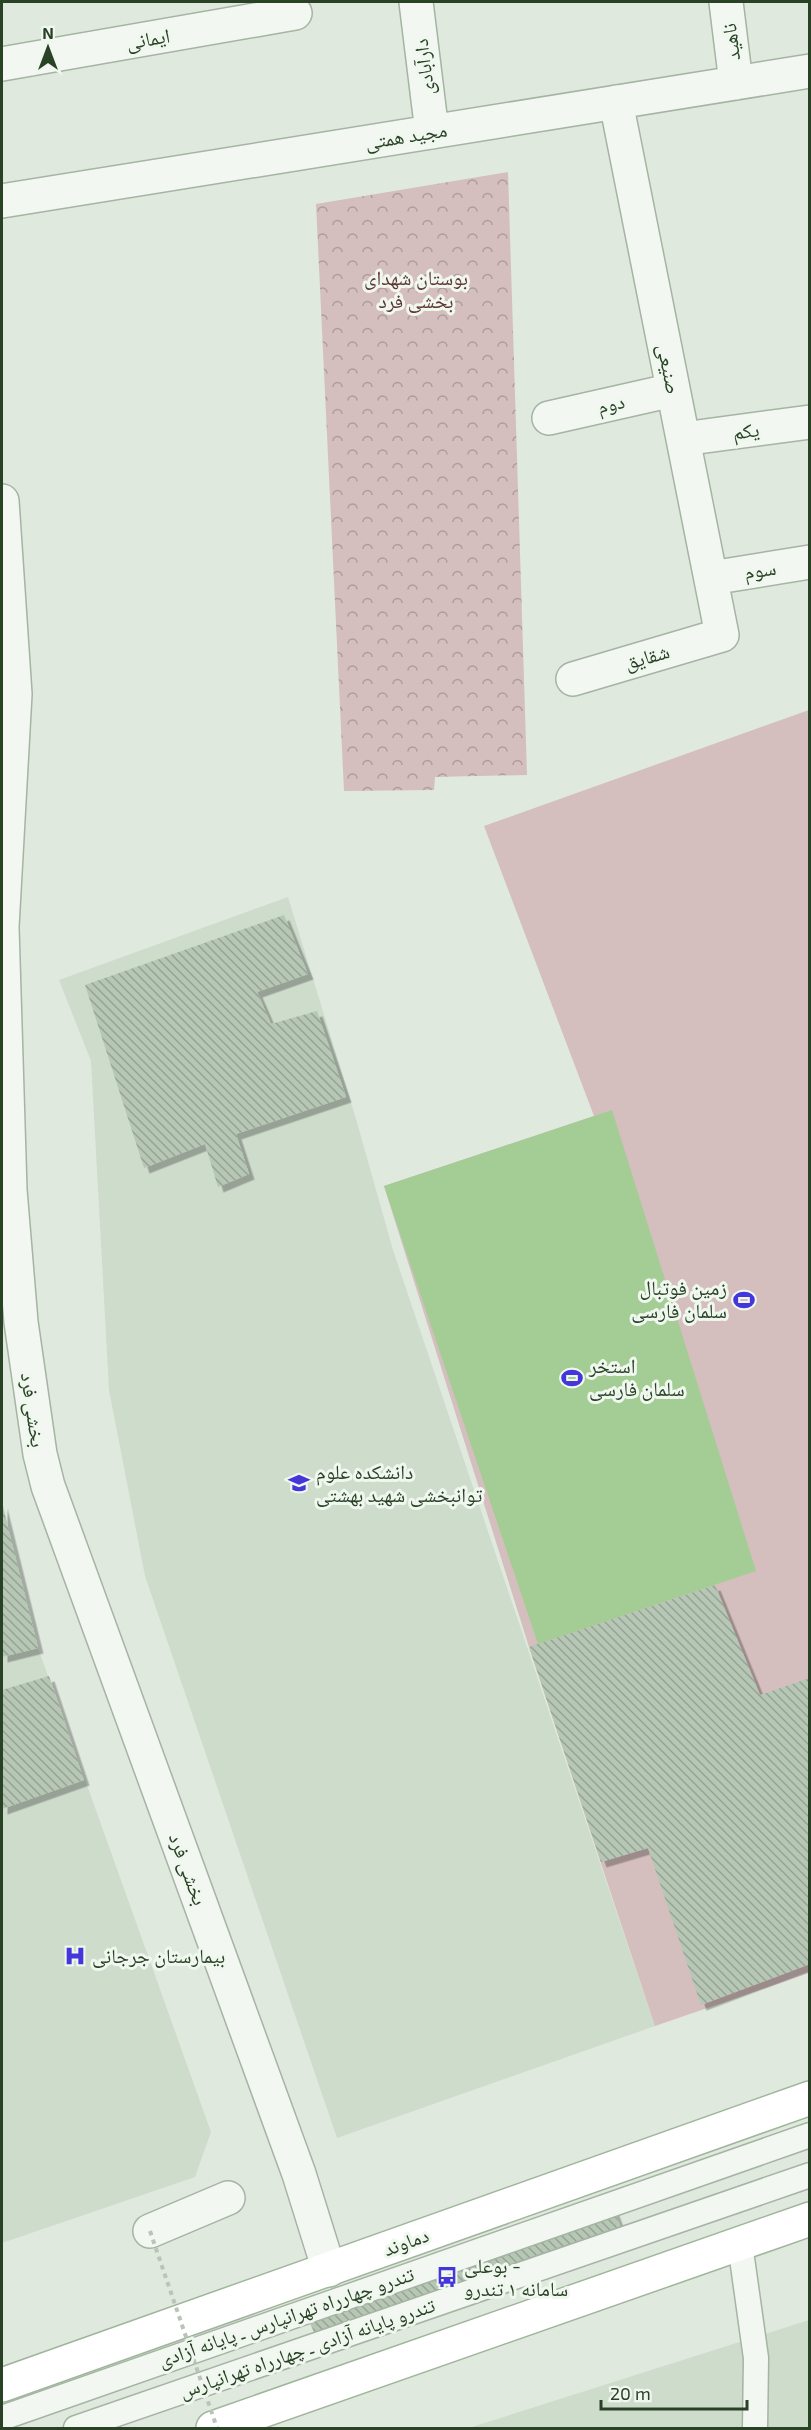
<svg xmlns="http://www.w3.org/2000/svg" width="811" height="2430" font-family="'Exo 2','Noto Naskh Arabic',sans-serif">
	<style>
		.built { fill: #cedccc }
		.park { fill: url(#park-crowns) }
		.pitch { fill: #d4bebe }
		.water { fill: #a3cd95 }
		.building { fill: url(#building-back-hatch); filter: url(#shadow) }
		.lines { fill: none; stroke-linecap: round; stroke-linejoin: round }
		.lane-casing { stroke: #a5b4a3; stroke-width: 27 }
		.street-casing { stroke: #a5b4a3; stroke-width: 36 }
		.primary-casing { stroke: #a0b69c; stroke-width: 36 }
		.lane { stroke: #f2f7f1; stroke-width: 24 }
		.street { stroke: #f2f7f1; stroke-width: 33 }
		.primary { stroke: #fff; stroke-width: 33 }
		.path-bridge { stroke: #bac4b8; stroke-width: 4; stroke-dasharray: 4.5 4.5; stroke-linecap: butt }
		.labels { text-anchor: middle; stroke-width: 6; stroke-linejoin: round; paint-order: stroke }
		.street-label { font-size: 20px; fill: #294226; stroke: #eff7ee }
		.park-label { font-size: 20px; fill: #5f3431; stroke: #eff7ee }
		.poi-label { font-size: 20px; fill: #294226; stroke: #eff7ee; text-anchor: start }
	</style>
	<defs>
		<pattern id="park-crowns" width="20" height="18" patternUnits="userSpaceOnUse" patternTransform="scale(1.5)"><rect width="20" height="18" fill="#d4bebe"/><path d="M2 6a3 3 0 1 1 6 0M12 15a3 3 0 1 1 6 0" fill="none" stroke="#ac9c9a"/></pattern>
		<pattern id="building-back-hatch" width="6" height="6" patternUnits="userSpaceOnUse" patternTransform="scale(1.5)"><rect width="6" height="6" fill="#b7c7b5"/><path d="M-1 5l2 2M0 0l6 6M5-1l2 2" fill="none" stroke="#95a393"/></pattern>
		<filter id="shadow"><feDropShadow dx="5.5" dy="5.5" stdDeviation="0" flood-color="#0004"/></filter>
	</defs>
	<rect width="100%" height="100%" fill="#e0e9de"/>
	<path class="built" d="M 288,897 L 356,1119 L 393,1250 L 655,2026 L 337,2138 L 145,1576 L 109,1390 L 91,1061 L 59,980 Z
		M 2,1500 L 38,1648 L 211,2132 L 195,2177 L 2,2243 Z
		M 809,2320 L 809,2428 L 469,2428 Z"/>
	<path class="park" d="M 508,172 L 527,775 L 435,777 L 434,790 L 344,791 L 316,204 Z"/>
	<path class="pitch" d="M 809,710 L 809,1973 L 655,2026 L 529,1647 L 384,1186 L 594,1116 L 484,826 Z"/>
	<path class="water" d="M 612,1110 L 756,1571 L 538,1644 L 384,1186 Z"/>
	<path class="building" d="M 284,915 L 308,974 L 257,992 L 271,1024 L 317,1011 L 346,1097 L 236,1134 L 249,1174 L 218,1187 L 205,1144 L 144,1168 L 85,985 Z
		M 2,1503 L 38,1648 L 2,1657 Z
		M 715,1585 L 760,1695 L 810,1678 L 810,1964 L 701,2005 L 648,1848 L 601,1862 L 529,1647 Z
		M 49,1676 L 84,1780 L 2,1809 L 2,1690 Z
		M 613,2208 L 623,2234 L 316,2337 L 310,2323 Z"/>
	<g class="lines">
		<defs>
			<path id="lane" d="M 740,2244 L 756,2358 L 755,2428
				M 2,2418 L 810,2135
				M 76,2428 L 810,2175"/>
			<path id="street" d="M 416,2 L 432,132
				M 726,2 L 736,83
				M 2,64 L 295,13
				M 2,201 L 810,71
				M 549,418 L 673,390
				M 683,439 L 810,422
				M 2,501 L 15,694 L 2,927 L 10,1190 L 21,1322 L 40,1454 L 48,1486 L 299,2174 L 329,2270
				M 711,578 L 810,562
				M 573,679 L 722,635 L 616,102
				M 150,2231 L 228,2198"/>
			<path id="primary" d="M 2,2385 L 810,2098
				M 213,2428 L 810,2219"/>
		</defs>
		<use href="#lane" class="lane-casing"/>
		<use href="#street" class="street-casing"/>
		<use href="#primary" class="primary-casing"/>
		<use href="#lane" class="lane"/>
		<use href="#street" class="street"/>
		<use href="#primary" class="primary"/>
		<path class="path-bridge" d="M 150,2231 L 217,2428"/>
	</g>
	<defs>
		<symbol id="stadium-bare" viewBox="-9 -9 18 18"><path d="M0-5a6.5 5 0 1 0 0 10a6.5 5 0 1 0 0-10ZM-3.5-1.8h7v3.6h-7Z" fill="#4536dc" stroke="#eff7ee" stroke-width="2.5" paint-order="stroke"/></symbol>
		<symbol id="university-bare" viewBox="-9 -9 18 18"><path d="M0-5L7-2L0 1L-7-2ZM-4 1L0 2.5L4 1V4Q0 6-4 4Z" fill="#4536dc" stroke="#eff7ee" stroke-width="2.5" paint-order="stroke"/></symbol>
		<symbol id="hospital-bare" viewBox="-9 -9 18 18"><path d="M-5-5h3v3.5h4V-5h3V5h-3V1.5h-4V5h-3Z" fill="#4536dc" stroke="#eff7ee" stroke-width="2.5" paint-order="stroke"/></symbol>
		<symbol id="bus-bare" viewBox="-9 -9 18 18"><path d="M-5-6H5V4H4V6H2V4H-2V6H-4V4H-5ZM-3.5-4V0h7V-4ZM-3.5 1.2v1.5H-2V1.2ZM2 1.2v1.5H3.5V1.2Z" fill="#4536dc" stroke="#eff7ee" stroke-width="2.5" paint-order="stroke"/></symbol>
	</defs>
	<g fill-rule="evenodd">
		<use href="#stadium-bare" x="729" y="1285" width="30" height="30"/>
		<use href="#stadium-bare" x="557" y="1363" width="30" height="30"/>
		<use href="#university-bare" x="284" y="1468" width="30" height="30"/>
		<use href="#hospital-bare" x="60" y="1941" width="30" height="30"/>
		<use href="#bus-bare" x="432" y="2262" width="30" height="30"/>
	</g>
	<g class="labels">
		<g class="street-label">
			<text transform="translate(148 39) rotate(-10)" y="7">ایمانی</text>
			<text transform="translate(731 42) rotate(-97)" y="7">ناهید</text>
			<text transform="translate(424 67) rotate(-97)" y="7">دارآبادی</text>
			<text transform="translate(406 136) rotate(-9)" y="7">مجید همتی</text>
			<text transform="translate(669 369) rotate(79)" y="7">صنیعی</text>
			<text transform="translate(611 404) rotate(-13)" y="7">دوم</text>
			<text transform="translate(746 431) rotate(-8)" y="7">یکم</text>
			<text transform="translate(760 570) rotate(-9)" y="7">سوم</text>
			<text transform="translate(647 657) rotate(-16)" y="7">شقایق</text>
			<text transform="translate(33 1410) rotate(82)" y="7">بخشی فرد</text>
			<text transform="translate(188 1869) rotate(70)" y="7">بخشی فرد</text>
			<text transform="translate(406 2242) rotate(-20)" y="7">دماوند</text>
			<text transform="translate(286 2317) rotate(-19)" y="7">تندرو چهارراه تهرانپارس ـ پایانه آزادی</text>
			<text transform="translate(307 2348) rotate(-19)" y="7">تندرو پایانه آزادی ـ چهارراه تهرانپارس</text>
		</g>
		<g class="park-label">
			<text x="416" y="285">بوستان شهدای<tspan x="416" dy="23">بخشی فرد</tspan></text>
		</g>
		<g class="poi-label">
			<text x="727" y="1295" text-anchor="end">زمین فوتبال<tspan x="727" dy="23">سلمان فارسی</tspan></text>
			<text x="589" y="1373">استخر<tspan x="589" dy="23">سلمان فارسی</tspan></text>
			<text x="316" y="1479">دانشکده علوم<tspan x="316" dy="23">توانبخشی شهید بهشتی</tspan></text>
			<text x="92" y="1963">بیمارستان جرجانی</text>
			<text x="464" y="2273">بوعلی -<tspan x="464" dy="23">سامانه ۱ تندرو</tspan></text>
		</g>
	</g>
	<rect width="811" height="2430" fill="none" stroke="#294226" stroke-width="6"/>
	<g transform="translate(48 48)" stroke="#eff7ee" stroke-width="4.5" paint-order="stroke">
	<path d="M0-4.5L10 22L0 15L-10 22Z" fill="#294226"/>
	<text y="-9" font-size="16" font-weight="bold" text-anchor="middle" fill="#294226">N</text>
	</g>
	<path d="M601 2400v9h146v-9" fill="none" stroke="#294226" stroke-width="3"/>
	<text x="610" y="2400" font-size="18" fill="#294226" stroke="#eff7ee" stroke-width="4.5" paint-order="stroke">20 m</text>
</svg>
